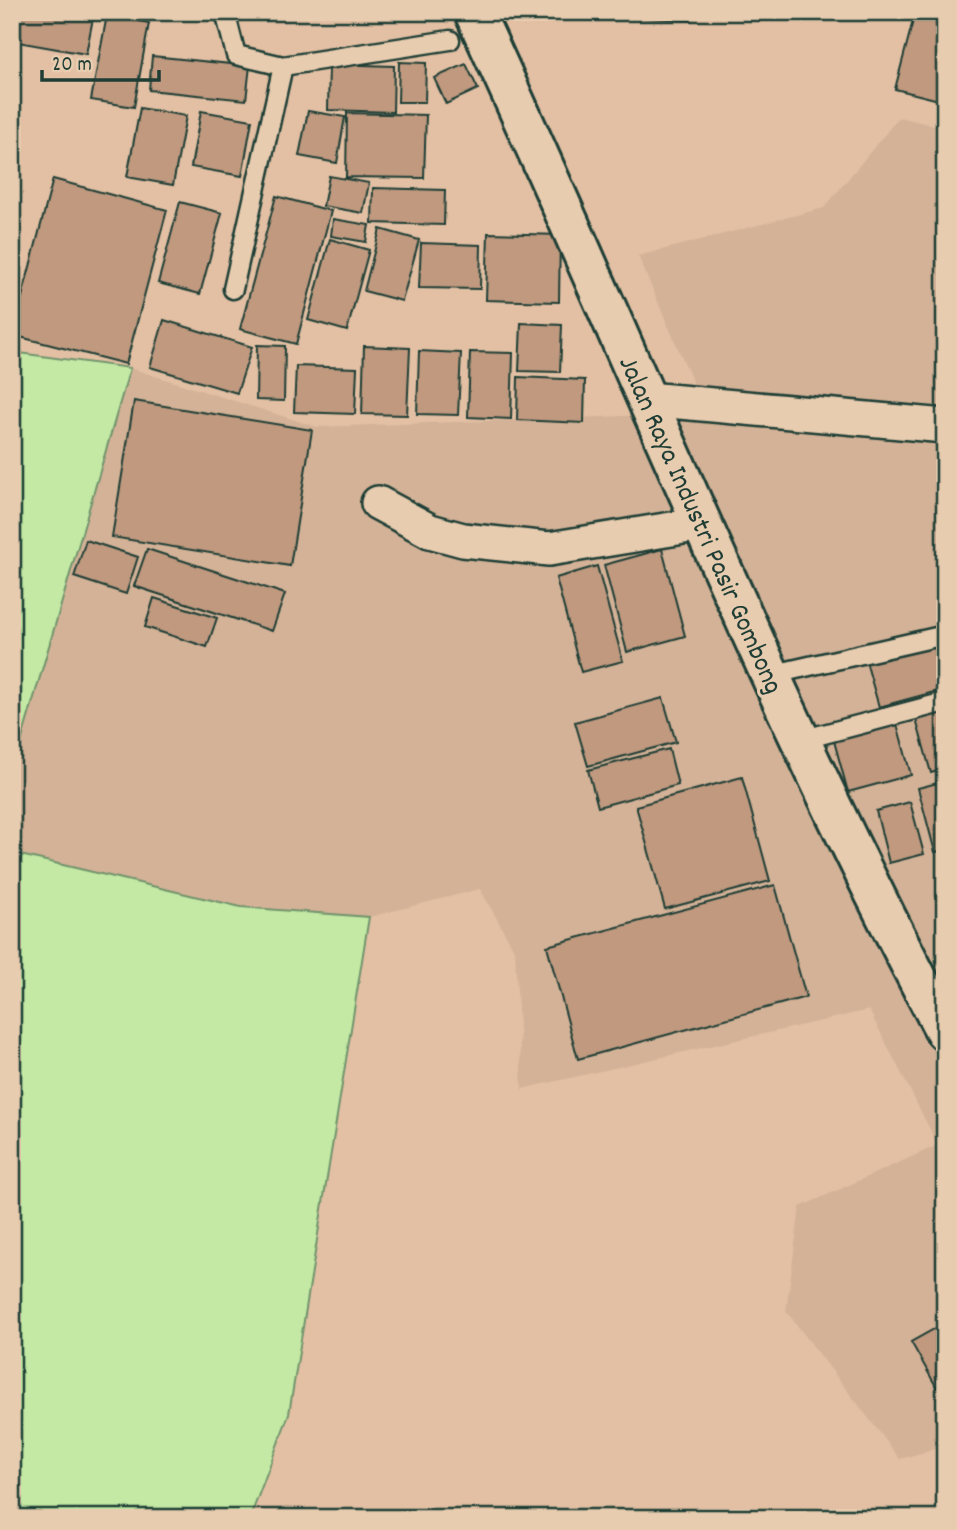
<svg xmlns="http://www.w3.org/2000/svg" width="957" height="1530" font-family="Dekko,sans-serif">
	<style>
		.built { fill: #d4b297 }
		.green { fill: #c3e9a4; stroke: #71936c; stroke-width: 2 }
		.building { fill: #c0997f; stroke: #1f3d34; stroke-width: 2 }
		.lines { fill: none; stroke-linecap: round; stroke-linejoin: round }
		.lane-casing { stroke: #1f3d34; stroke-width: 23 }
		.street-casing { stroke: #1f3d34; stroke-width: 38 }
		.secondary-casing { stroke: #1f3d34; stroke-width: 44 }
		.lane { stroke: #e8ccaf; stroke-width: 18 }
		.street { stroke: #e8ccaf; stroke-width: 33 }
		.secondary { stroke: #e8ccaf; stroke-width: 38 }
		.labels { text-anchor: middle; stroke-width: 6; stroke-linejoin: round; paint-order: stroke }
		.street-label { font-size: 28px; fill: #1f3d34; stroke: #e8ccaf }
	</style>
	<rect width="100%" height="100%" fill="#e3c0a4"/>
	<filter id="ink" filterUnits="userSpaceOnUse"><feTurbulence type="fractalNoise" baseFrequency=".0143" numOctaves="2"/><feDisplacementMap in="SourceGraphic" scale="14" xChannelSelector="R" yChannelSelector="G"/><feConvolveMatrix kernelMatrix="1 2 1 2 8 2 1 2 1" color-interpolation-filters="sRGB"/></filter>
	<g filter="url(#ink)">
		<path class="built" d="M 899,117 L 945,128 L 945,1446 L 900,1459 L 786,1311 L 800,1207 L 938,1145 L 869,1010 L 522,1089 L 515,951 L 480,889 L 369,917 L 241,907 L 12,853 L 12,773 L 130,368 L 317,427 L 706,413 L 638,256 L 824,208 Z"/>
		<path class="green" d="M 12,352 L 130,368 L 12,773 Z
			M 12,853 L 241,907 L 369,917 L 289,1414 L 250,1518 L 12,1518 Z"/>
		<path class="building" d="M 12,12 L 94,13 L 86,54 L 12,41 Z
			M 509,12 L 692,12 L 691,20 Z
			M 915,13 L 945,21 L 945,77 L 939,100 L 895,89 Z
			M 107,15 L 149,23 L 134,107 L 91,100 Z
			M 152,56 L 250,66 L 246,100 L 149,90 Z
			M 399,62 L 426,63 L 425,102 L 398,102 Z
			M 329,64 L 394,66 L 393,112 L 328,110 Z
			M 466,64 L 478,89 L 446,104 L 434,78 Z
			M 140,108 L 186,116 L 173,185 L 127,177 Z
			M 201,111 L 252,120 L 242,176 L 191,167 Z
			M 308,111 L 345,117 L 337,163 L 299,156 Z
			M 347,113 L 426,115 L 424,178 L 346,177 Z
			M 329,176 L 369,183 L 363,213 L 323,206 Z
			M 53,179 L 167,210 L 126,364 L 12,335 Z
			M 373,188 L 445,190 L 444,225 L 372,223 Z
			M 276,196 L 331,211 L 296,344 L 240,329 Z
			M 180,202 L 222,213 L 200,294 L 158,283 Z
			M 333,219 L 369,225 L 366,242 L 331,236 Z
			M 380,229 L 419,240 L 402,301 L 364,291 Z
			M 488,233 L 560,235 L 559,302 L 486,300 Z
			M 330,239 L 369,250 L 347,331 L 308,320 Z
			M 421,243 L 481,245 L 480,289 L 419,288 Z
			M 164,320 L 252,347 L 237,393 L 150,367 Z
			M 521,323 L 562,325 L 560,372 L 519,371 Z
			M 257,345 L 285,346 L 284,401 L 256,400 Z
			M 364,346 L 410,348 L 407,415 L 362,414 Z
			M 419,351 L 461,353 L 458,415 L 417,414 Z
			M 470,352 L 513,353 L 511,419 L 468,417 Z
			M 296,366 L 357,368 L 355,414 L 294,412 Z
			M 518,377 L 585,380 L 584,423 L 517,420 Z
			M 134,401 L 312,430 L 290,566 L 112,537 Z
			M 86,540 L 138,557 L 126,594 L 74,577 Z
			M 147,549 L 285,594 L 272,631 L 134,586 Z
			M 662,549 L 685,636 L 627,652 L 604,565 Z
			M 597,566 L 623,661 L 581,672 L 556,578 Z
			M 154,598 L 217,618 L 207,647 L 145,627 Z
			M 936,639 L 945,672 L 945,689 L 879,707 L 865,658 Z
			M 663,698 L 676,742 L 588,766 L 575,722 Z
			M 945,708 L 945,769 L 931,773 L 915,716 Z
			M 897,724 L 911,775 L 848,792 L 834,741 Z
			M 669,749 L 678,785 L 598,807 L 588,770 Z
			M 742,777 L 770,881 L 665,909 L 636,806 Z
			M 945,781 L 945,850 L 935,852 L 918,788 Z
			M 910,802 L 924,854 L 889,863 L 876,811 Z
			M 775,885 L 806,997 L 578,1059 L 547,946 Z
			M 945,1323 L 945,1384 L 937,1388 L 911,1342 Z"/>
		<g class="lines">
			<defs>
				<path id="lane" d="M 225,12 L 236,55 L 283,66 L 450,40
					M 233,289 L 283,66
					M 770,675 L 945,635
					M 801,740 L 945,702"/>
				<path id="street" d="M 647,399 L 945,426
					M 378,503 L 430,531 L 463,540 L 549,549 L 702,524"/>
				<path id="secondary" d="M 474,12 C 631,352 769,700 945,1031"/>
			</defs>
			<use href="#lane" class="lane-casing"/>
			<use href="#street" class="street-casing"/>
			<use href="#secondary" class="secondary-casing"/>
			<use href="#lane" class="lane"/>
			<use href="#street" class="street"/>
			<use href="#secondary" class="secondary"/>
		</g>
	</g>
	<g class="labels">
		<g class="street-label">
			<text transform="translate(703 524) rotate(66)" y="10">Jalan Raya Industri Pasir Gombong</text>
		</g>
	</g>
	<rect width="957" height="1530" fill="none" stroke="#e8ccaf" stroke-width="42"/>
	<rect x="21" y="21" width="915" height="1488" fill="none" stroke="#1f3d34" stroke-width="2.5" filter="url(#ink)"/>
	<path d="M42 70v10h117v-10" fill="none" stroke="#1f3d34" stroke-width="3.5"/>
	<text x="52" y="70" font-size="21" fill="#1f3d34" stroke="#e8ccaf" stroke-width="5" paint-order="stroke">20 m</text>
</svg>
